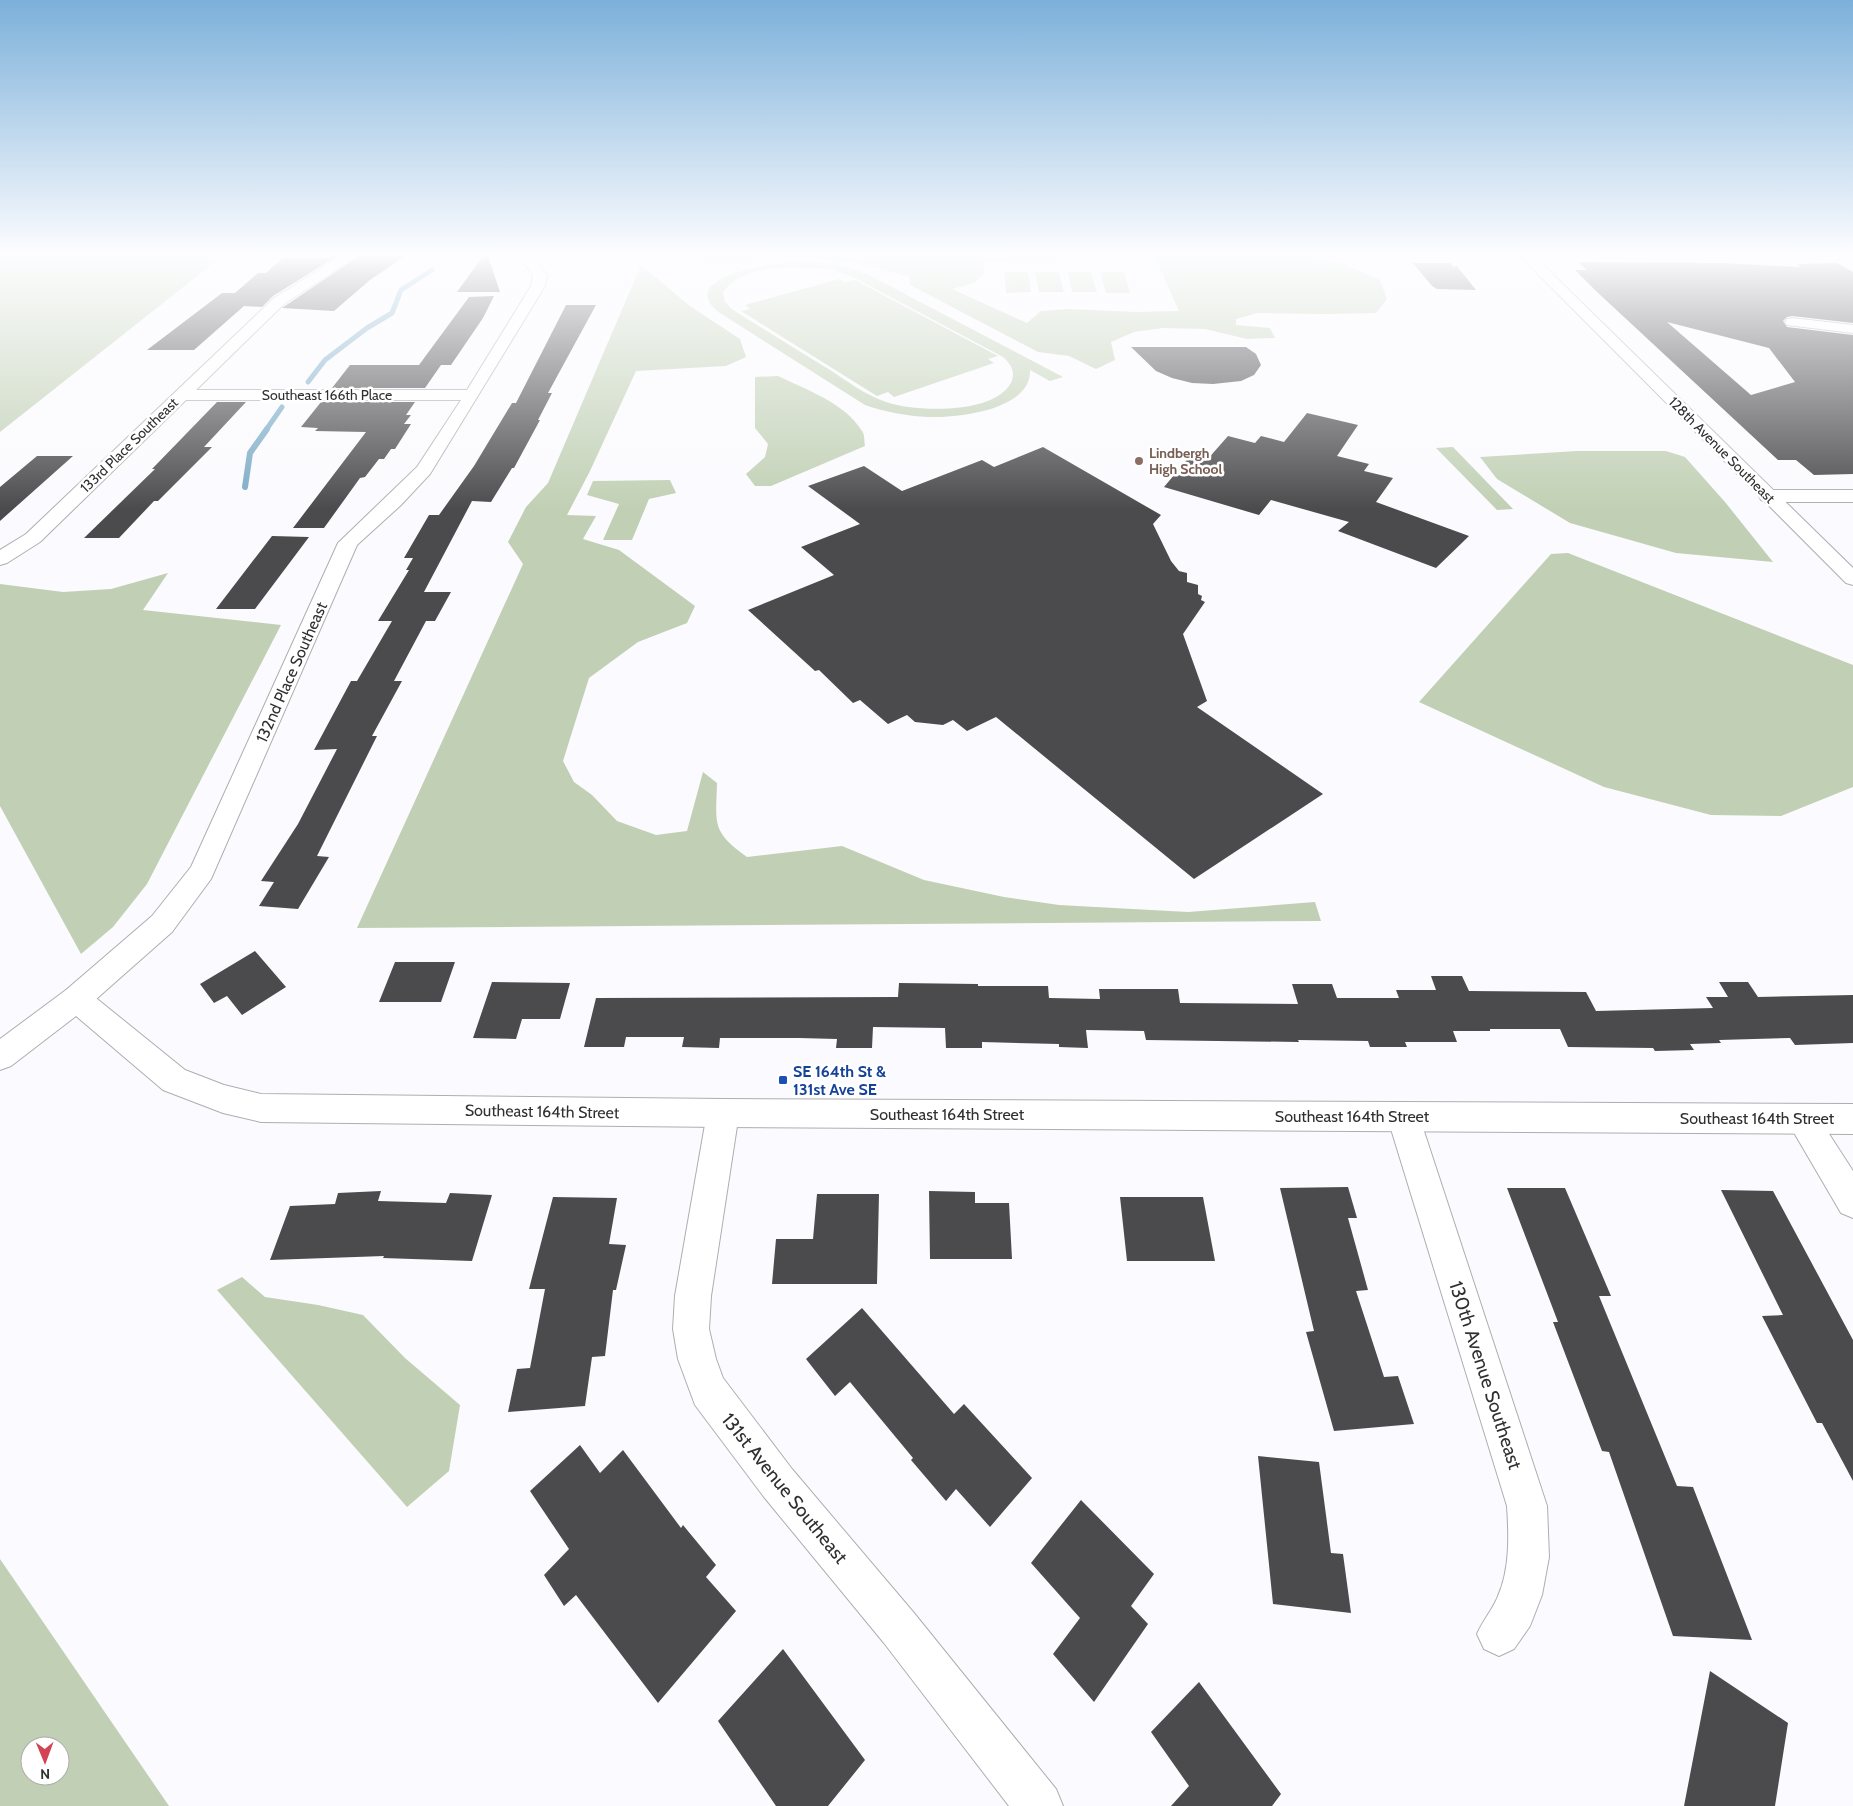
<svg xmlns="http://www.w3.org/2000/svg" width="1853" height="1806" font-family="Cabin,sans-serif">
	<style>
		.green { fill: #c1d0b4; fill-rule: evenodd }
		.lines { fill: none; stroke-linecap: round; stroke-linejoin: round }
		.stream-far1 { stroke: #7babc6; stroke-width: 5 }
		.stream { stroke: #7babc6; stroke-width: 6 }
		.building { fill: #4b4b4d; fill-rule: evenodd }
		.minor-casing { stroke: #aeaeb1; stroke-width: 2 }
		.tertiary-casing { stroke: #aeaeb1; stroke-width: 2 }
		.minor { fill: #fff; fill-rule: evenodd }
		.tertiary { fill: #fff; fill-rule: evenodd }
		.education-dot { fill: #8d6e63; stroke: #fff; stroke-width: 2 }
		.transit-dot { fill: #1a4fb4; stroke: #fff; stroke-width: 2 }
		.labels { text-anchor: middle; stroke-width: 5; stroke-linejoin: round; paint-order: stroke }
		.far-street-label { font-size: 14px; fill: #303031; stroke: #fff }
		.far-education-label { font-size: 14px; font-weight: bold; fill: #785e54; stroke: #fff; text-anchor: start }
		.street-label { font-size: 16px; fill: #303031; stroke: #fff }
		.transit-label { font-size: 16px; font-weight: bold; fill: #164399; stroke: #fff; text-anchor: start }
		.near-street-label { font-size: 19px; fill: #303031; stroke: #fff }
	</style>
	<rect width="100%" height="100%" fill="#fbfafe"/>
	<path class="green" d="M 0,256 L 193,256 L 220,258 L 0,432 Z
		M 651,256 L 1097,256 L 1102,258 L 985,262 L 984,274 L 974,283 L 952,289 L 1027,323 L 1041,311 L 1069,309 L 1135,312 L 1179,311 L 1155,257 L 1157,256 L 1305,256 L 1345,264 L 1380,280 L 1387,299 L 1376,313 L 1323,314 L 1257,313 L 1236,319 L 1236,325 L 1270,328 L 1275,338 L 1247,339 L 1205,329 L 1163,328 L 1134,332 L 1111,342 L 1115,360 L 1096,369 L 1069,356 L 1038,352 L 910,285 L 909,277 L 864,264 L 803,257 L 773,256 L 746,260 L 650,259 Z
		M 800,261 L 837,264 L 865,273 L 1063,377 L 1050,381 L 1030,370 C 1032,410 957,418 928,417 C 907,416 885,412 865,405 L 720,313 C 671,276 780,262 800,261 ZM 788,267 L 830,269 L 853,277 L 1003,357 C 1011,364 1016,372 1011,383 C 993,415 915,412 886,402 C 865,395 847,381 830,370 C 797,350 765,330 733,310 L 725,302 L 723,293 C 735,272 767,269 788,267 Z
		M 641,265 L 690,306 L 740,339 L 746,357 L 726,366 L 636,371 L 590,471 L 567,515 L 596,516 L 583,539 L 619,550 L 695,606 L 687,623 L 638,642 L 589,678 L 563,761 L 574,782 L 592,795 L 617,821 L 656,835 L 687,831 L 703,772 L 717,783 C 716,824 711,831 747,857 L 842,846 L 924,880 L 1004,897 L 1059,905 L 1188,912 L 1315,902 L 1321,921 L 357,928 L 523,564 L 508,542 L 526,507 L 548,483 Z
		M 1004,272 L 1028,272 L 1031,292 L 1006,293 Z
		M 1035,272 L 1059,272 L 1064,292 L 1039,292 Z
		M 1068,272 L 1091,272 L 1097,292 L 1072,292 Z
		M 1100,272 L 1124,272 L 1130,293 L 1106,293 Z
		M 839,279 L 845,282 L 855,280 L 998,356 L 988,359 L 994,363 L 894,397 L 888,392 L 877,396 L 741,311 L 750,309 L 745,305 Z
		M 778,376 C 807,390 845,403 862,431 C 865,435 864,441 865,446 L 771,486 L 755,486 L 746,474 L 765,457 L 768,444 L 755,428 L 755,377 Z
		M 1453,447 L 1513,509 L 1514,509 L 1497,510 L 1436,448 Z
		M 1577,451 L 1666,451 L 1685,457 L 1725,502 L 1773,562 L 1676,553 L 1570,523 L 1497,479 L 1480,457 Z
		M 670,480 L 676,493 L 649,499 L 632,540 L 603,540 L 619,504 L 587,495 L 593,481 Z
		M 1568,553 L 1853,665 L 1853,787 L 1781,816 L 1711,815 L 1604,787 L 1419,702 L 1551,554 Z
		M 168,573 L 143,610 L 281,625 L 147,884 L 113,927 L 81,954 L 0,806 L 0,584 L 63,592 L 111,589 Z
		M 242,1277 L 265,1297 L 318,1305 L 363,1315 L 405,1358 L 460,1405 L 449,1471 L 407,1507 L 217,1290 Z
		M 0,1559 L 169,1806 L 0,1806 ZM 30,1746 L 60,1746 L 60,1776 L 30,1776 Z"/>
	<g class="lines">
		<path class="stream-far1" d="M 308,382 L 325,360 L 367,328 L 392,313 L 401,290 L 432,270
			M 266,430 L 282,407"/>
		<path class="stream" d="M 245,487 L 250,453 L 267,429"/>
	</g>
	<path class="building" d="M 330,256 L 337,256 L 273,296 L 262,307 L 244,306 L 194,350 L 147,350 L 222,293 L 235,293 L 258,273 L 266,273 L 283,258 L 330,258 Z
		M 359,256 L 405,256 L 370,280 L 334,311 L 282,308 Z
		M 483,256 L 488,256 L 500,292 L 457,292 Z
		M 1578,262 L 1723,263 L 1800,267 L 1798,264 L 1837,263 L 1853,272 L 1853,323 L 1792,316 L 1787,317 L 1783,321 L 1787,327 L 1853,335 L 1853,474 L 1814,475 L 1796,460 L 1778,460 L 1596,291 L 1575,270 L 1587,270 ZM 1667,322 L 1769,348 L 1795,382 L 1751,395 Z
		M 1413,263 L 1450,263 L 1453,267 L 1457,266 L 1476,290 L 1437,289 L 1432,286 Z
		M 494,296 L 483,318 L 451,365 L 441,365 L 425,388 L 332,388 L 350,365 L 419,365 L 469,297 Z
		M 566,305 L 596,305 L 548,393 L 552,393 L 538,420 L 540,420 L 514,468 L 512,468 L 491,502 L 472,501 L 424,592 L 451,592 L 435,621 L 426,621 L 394,681 L 402,681 L 372,736 L 377,736 L 317,856 L 329,857 L 298,909 L 259,906 L 274,882 L 261,881 L 298,824 L 337,749 L 314,750 L 351,681 L 357,681 L 392,621 L 378,621 L 409,570 L 406,570 L 413,558 L 404,558 L 429,515 L 439,515 L 474,466 L 512,403 L 516,403 Z
		M 1131,347 L 1246,347 L 1256,354 L 1261,365 L 1254,375 L 1241,381 L 1213,384 L 1192,383 L 1172,378 L 1156,371 Z
		M 217,402 L 246,402 L 204,447 L 212,447 L 158,501 L 154,501 L 119,538 L 84,538 L 155,469 L 152,469 Z
		M 321,402 L 415,402 L 406,415 L 411,415 L 404,424 L 411,424 L 395,449 L 391,449 L 384,459 L 379,459 L 365,477 L 360,478 L 324,528 L 293,528 L 366,432 L 315,431 L 318,428 L 301,427 Z
		M 1307,413 L 1358,425 L 1337,456 L 1369,464 L 1364,471 L 1393,478 L 1376,502 L 1469,536 L 1436,568 L 1338,531 L 1349,522 L 1271,500 L 1259,515 L 1164,487 L 1190,456 L 1206,461 L 1228,436 L 1255,443 L 1261,436 L 1284,442 Z
		M 1043,447 L 1161,515 L 1153,524 L 1171,561 L 1179,571 L 1187,573 L 1187,582 L 1198,585 L 1198,594 L 1202,596 L 1201,600 L 1205,602 L 1183,634 L 1207,701 L 1197,707 L 1323,794 L 1194,879 L 996,717 L 967,731 L 953,720 L 943,725 L 915,722 L 907,715 L 888,724 L 860,700 L 853,703 L 819,670 L 815,671 L 748,610 L 834,575 L 801,547 L 860,524 L 808,486 L 864,466 L 902,491 L 982,460 L 994,467 Z
		M 37,456 L 73,456 L 0,521 L 0,487 Z
		M 272,536 L 309,537 L 255,609 L 216,609 Z
		M 255,951 L 286,987 L 242,1015 L 227,996 L 214,1003 L 200,984 Z
		M 395,962 L 455,962 L 441,1002 L 379,1002 Z
		M 1431,976 L 1462,976 L 1469,991 L 1586,992 L 1596,1011 L 1713,1008 L 1706,997 L 1728,997 L 1719,982 L 1748,982 L 1758,997 L 1853,995 L 1853,1043 L 1795,1045 L 1790,1038 L 1719,1040 L 1721,1043 L 1690,1044 L 1694,1050 L 1655,1051 L 1653,1048 L 1568,1047 L 1560,1029 L 1490,1029 L 1490,1031 L 1453,1031 L 1457,1042 L 1405,1042 L 1407,1047 L 1370,1047 L 1368,1041 L 1298,1040 L 1299,1042 L 1146,1040 L 1144,1031 L 1086,1030 L 1088,1048 L 1059,1047 L 1059,1044 L 982,1042 L 982,1048 L 946,1048 L 945,1028 L 873,1027 L 872,1048 L 836,1048 L 837,1039 L 799,1038 L 720,1038 L 719,1048 L 682,1047 L 684,1037 L 626,1037 L 624,1047 L 584,1047 L 596,998 L 898,997 L 899,983 L 978,984 L 978,986 L 1048,986 L 1049,998 L 1100,999 L 1099,989 L 1178,989 L 1180,1003 L 1298,1004 L 1292,984 L 1332,984 L 1337,998 L 1399,998 L 1396,990 L 1436,990 Z
		M 492,982 L 570,983 L 560,1019 L 522,1019 L 516,1039 L 473,1038 Z
		M 1348,1187 L 1357,1218 L 1348,1218 L 1368,1290 L 1356,1291 L 1384,1377 L 1398,1376 L 1414,1424 L 1334,1431 L 1306,1332 L 1314,1331 L 1280,1188 Z
		M 1507,1188 L 1565,1188 L 1611,1296 L 1599,1296 L 1677,1486 L 1693,1487 L 1752,1640 L 1673,1636 L 1609,1452 L 1602,1451 L 1553,1322 L 1558,1322 Z
		M 1721,1190 L 1773,1191 L 1853,1340 L 1853,1481 L 1822,1423 L 1817,1423 L 1762,1316 L 1783,1315 Z
		M 381,1191 L 378,1201 L 446,1203 L 450,1193 L 492,1195 L 472,1261 L 383,1258 L 384,1256 L 270,1260 L 290,1206 L 335,1204 L 338,1193 Z
		M 929,1191 L 975,1192 L 975,1203 L 1009,1203 L 1012,1259 L 930,1259 Z
		M 817,1194 L 879,1194 L 877,1284 L 772,1284 L 776,1239 L 813,1239 Z
		M 553,1197 L 617,1198 L 609,1244 L 626,1245 L 616,1290 L 613,1290 L 605,1356 L 592,1357 L 585,1406 L 508,1412 L 517,1369 L 530,1368 L 545,1289 L 529,1289 Z
		M 1120,1197 L 1203,1197 L 1215,1261 L 1127,1261 Z
		M 862,1308 L 954,1414 L 964,1404 L 1032,1478 L 990,1527 L 956,1489 L 946,1501 L 911,1460 L 913,1458 L 850,1382 L 835,1396 L 806,1359 Z
		M 580,1445 L 600,1473 L 623,1450 L 681,1528 L 683,1525 L 716,1565 L 706,1577 L 736,1611 L 658,1703 L 576,1595 L 564,1606 L 544,1575 L 569,1549 L 530,1491 Z
		M 1258,1456 L 1319,1462 L 1331,1553 L 1343,1554 L 1351,1613 L 1273,1604 Z
		M 1081,1500 L 1154,1574 L 1131,1606 L 1148,1624 L 1094,1702 L 1053,1654 L 1080,1618 L 1031,1563 Z
		M 783,1649 L 865,1760 L 828,1806 L 776,1806 L 718,1721 Z
		M 1710,1671 L 1788,1723 L 1775,1806 L 1684,1806 Z
		M 1199,1682 L 1281,1794 L 1272,1806 L 1171,1806 L 1189,1786 L 1151,1732 Z"/>
	<g class="lines">
		<defs>
			<path id="minor" d="M 341,256 L 357,256 L 284,304 L 196,390 L 467,390 L 531,286 L 533,275 L 519,256 L 532,256 L 547,275 L 545,286 L 430,474 L 401,505 L 357,545 L 211,879 L 172,932 L 86,1008 L 76,1011 L 66,1008 L 61,999 L 66,990 L 152,916 L 191,867 L 338,543 L 417,467 L 461,400 L 186,400 L 40,542 L 7,563 L 0,565 L 0,550 L 26,534 L 274,298 Z
				M 1792,318 L 1853,325 L 1853,333 L 1787,325 L 1785,322 L 1787,319 Z
				M 1768,490 L 1853,490 L 1853,502 L 1768,502 L 1761,500 L 1759,496 L 1761,492 Z
				M 723,1099 L 734,1103 L 739,1113 L 711,1296 L 709,1329 L 716,1359 L 723,1378 L 792,1469 L 914,1613 L 1056,1789 L 1063,1806 L 1009,1806 L 884,1643 L 764,1497 L 695,1405 L 678,1359 L 673,1329 L 675,1296 L 707,1113 L 712,1103 Z
				M 1403,1102 L 1414,1106 L 1419,1116 L 1547,1506 L 1549,1557 L 1542,1595 L 1530,1626 L 1514,1649 L 1499,1656 L 1484,1649 L 1477,1634 C 1483,1620 1493,1609 1498,1596 C 1510,1569 1509,1535 1507,1506 L 1387,1116 L 1392,1106 Z
				M 1802,1104 L 1813,1109 L 1853,1171 L 1853,1218 L 1841,1213 L 1786,1119 L 1791,1109 Z"/>
			<path id="tertiary" d="M 1520,256 L 1534,256 L 1853,568 L 1853,585 L 1846,583 Z
				M 76,987 L 86,990 L 185,1070 L 224,1085 L 261,1094 L 723,1099 L 1853,1104 L 1853,1134 L 723,1127 L 261,1122 L 223,1113 L 163,1090 L 76,1016 L 11,1066 L 0,1070 L 0,1039 L 66,990 Z"/>
		</defs>
		<use href="#minor" class="minor-casing"/>
		<use href="#tertiary" class="tertiary-casing"/>
		<use href="#minor" class="minor"/>
		<use href="#tertiary" class="tertiary"/>
	</g>
	<linearGradient id="sky" x2="0" y2="1"><stop stop-color="#7cb0da"/><stop offset="0.5" stop-color="#fdfdff"/><stop offset="1" stop-color="#fdfdff" stop-opacity="0"/></linearGradient>
	<rect width="1853" height="509" fill="url(#sky)"/>
	<circle class="education-dot" cx="1139" cy="461" r="5"/>
	<rect class="transit-dot" x="778" y="1075" width="10" height="10" rx="2.5"/>
	<g class="labels">
		<g class="far-street-label">
			<text x="327" y="400">Southeast 166th Place</text>
			<text transform="translate(129 445) rotate(-44)" y="5">133rd Place Southeast</text>
			<text transform="translate(1722 450) rotate(45)" y="5">128th Avenue Southeast</text>
		</g>
		<g class="far-education-label">
			<text x="1149" y="458">Lindbergh<tspan x="1149" dy="16">High School</tspan></text>
		</g>
		<g class="street-label">
			<text transform="translate(291 672) rotate(-66)" y="6">132nd Place Southeast</text>
			<text transform="translate(542 1111) rotate(1)" y="6">Southeast 164th Street</text>
			<text x="947" y="1120">Southeast 164th Street</text>
			<text x="1352" y="1122">Southeast 164th Street</text>
			<text x="1757" y="1124">Southeast 164th Street</text>
		</g>
		<g class="transit-label">
			<text x="793" y="1077">SE 164th St &amp;<tspan x="793" dy="18">131st Ave SE</tspan></text>
		</g>
		<g class="near-street-label">
			<text transform="translate(1486 1375) rotate(72)" y="7">130th Avenue Southeast</text>
			<text transform="translate(785 1488) rotate(51)" y="7">131st Avenue Southeast</text>
		</g>
	</g>
	<g transform="translate(45 1761) rotate(179)"><circle r="24" fill="#ffffff" stroke="#acacad"/>
	<path d="M0-4L9 19L0 12L-9 19Z" fill="#d34354"/>
	<text y="-8" font-size="14" font-weight="bold" text-anchor="middle" fill="#303031">N</text>
	</g>
</svg>
